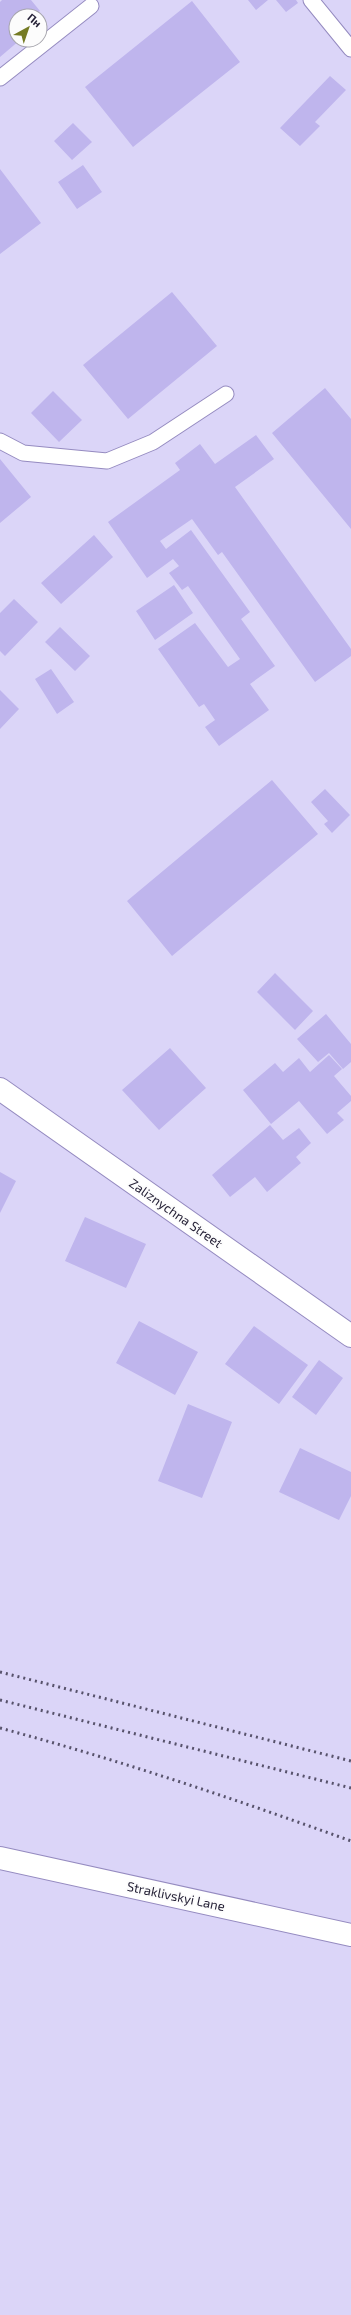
<svg xmlns="http://www.w3.org/2000/svg" width="351" height="2315" font-family="'Exo 2',sans-serif">
	<style>
		.building { fill: #bfb5ed }
		.lines { fill: none; stroke-linecap: round; stroke-linejoin: round }
		.lane-casing { stroke: #958bc0; stroke-width: 17 }
		.street-casing { stroke: #958bc0; stroke-width: 24 }
		.lane { stroke: #fff; stroke-width: 15 }
		.street { stroke: #fff; stroke-width: 22 }
		.rail { stroke: #57526b; stroke-width: 3; stroke-dasharray: 2 4; stroke-linecap: butt }
		.labels { text-anchor: middle; stroke-width: 3.5; stroke-linejoin: round; paint-order: stroke }
		.street-label { font-size: 13px; fill: #262237; stroke: #fcfcfc }
	</style>
	<rect width="100%" height="100%" fill="#dbd5f8"/>
	<path class="building" d="M 2,0 L 31,0 L 40,11 L 33,16 L 16,16 L 16,40 L 20,40 L 0,57 L 0,2 Z
		M 248,0 L 268,0 L 256,10 Z
		M 276,0 L 296,0 L 298,3 L 286,12 Z
		M 192,1 L 240,62 L 133,147 L 85,87 Z
		M 330,76 L 346,90 L 315,122 L 320,126 L 300,146 L 280,128 Z
		M 73,123 L 92,142 L 72,160 L 54,141 Z
		M 83,165 L 102,192 L 77,209 L 58,182 Z
		M 0,169 L 41,223 L 0,254 Z
		M 172,292 L 217,346 L 128,419 L 83,365 Z
		M 325,388 L 351,419 L 351,529 L 272,433 Z
		M 53,391 L 82,420 L 59,442 L 31,413 Z
		M 256,435 L 274,459 L 235,487 L 351,649 L 351,656 L 315,682 L 222,552 L 218,555 L 192,519 L 160,541 L 166,549 L 191,530 L 250,612 L 241,619 L 275,666 L 250,684 L 269,710 L 219,746 L 205,727 L 215,720 L 204,704 L 199,707 L 158,649 L 195,623 L 228,667 L 240,659 L 188,586 L 182,590 L 169,573 L 179,566 L 173,559 L 147,578 L 108,522 L 180,470 L 175,463 L 200,444 L 215,464 Z
		M 0,459 L 31,497 L 0,523 Z
		M 94,535 L 113,557 L 61,604 L 41,583 Z
		M 174,585 L 193,613 L 155,640 L 136,611 Z
		M 14,599 L 38,622 L 5,656 L 0,651 L 0,613 Z
		M 60,627 L 90,656 L 75,671 L 45,642 Z
		M 51,669 L 74,702 L 57,714 L 35,679 Z
		M 0,690 L 19,709 L 0,729 Z
		M 272,780 L 318,834 L 172,956 L 127,901 Z
		M 325,789 L 350,815 L 332,833 L 324,824 L 328,821 L 311,802 Z
		M 275,973 L 313,1011 L 295,1030 L 257,992 Z
		M 326,1014 L 351,1044 L 351,1062 L 343,1069 L 329,1053 L 318,1062 L 297,1039 Z
		M 170,1048 L 206,1088 L 159,1130 L 122,1090 Z
		M 329,1055 L 342,1069 L 334,1076 L 351,1096 L 351,1101 L 337,1113 L 344,1120 L 327,1134 L 299,1101 L 271,1124 L 243,1090 L 275,1063 L 283,1072 L 299,1058 L 310,1072 Z
		M 270,1125 L 283,1140 L 299,1128 L 311,1143 L 296,1157 L 301,1163 L 267,1192 L 255,1177 L 230,1197 L 212,1175 Z
		M 0,1172 L 16,1181 L 0,1213 Z
		M 85,1217 L 146,1244 L 126,1288 L 65,1261 Z
		M 139,1321 L 198,1352 L 175,1395 L 116,1363 Z
		M 254,1326 L 308,1365 L 279,1404 L 225,1364 Z
		M 319,1360 L 343,1378 L 316,1415 L 292,1397 Z
		M 188,1404 L 232,1422 L 202,1498 L 158,1481 Z
		M 300,1448 L 351,1472 L 351,1496 L 339,1520 L 279,1492 Z"/>
	<g class="lines">
		<defs>
			<path id="lane" d="M 311,0 L 351,49
				M 0,78 L 91,6
				M 0,441 L 23,453 L 107,461 L 153,442 L 226,394"/>
			<path id="street" d="M 0,1089 L 351,1336
				M 0,1858 L 351,1935"/>
		</defs>
		<use href="#lane" class="lane-casing"/>
		<use href="#street" class="street-casing"/>
		<use href="#lane" class="lane"/>
		<use href="#street" class="street"/>
		<path class="rail" d="M 0,1672 L 351,1761
			M 0,1700 L 351,1788
			M 0,1728 C 119,1760 235,1799 351,1841"/>
	</g>
	<g class="labels">
		<g class="street-label">
			<text transform="translate(176 1213) rotate(35)" y="5">Zaliznychna Street</text>
			<text transform="translate(176 1896) rotate(12)" y="5">Straklivskyi Lane</text>
		</g>
	</g>
	<g transform="translate(28 28) rotate(40)"><circle r="19" fill="#fcfcfc" stroke="#a6a5ad"/>
	<path d="M0-3L7 15L0 10L-7 15Z" fill="#757b24"/>
	<text y="-6" font-size="11" font-weight="bold" text-anchor="middle" fill="#262237">Пн</text>
	</g>
</svg>
